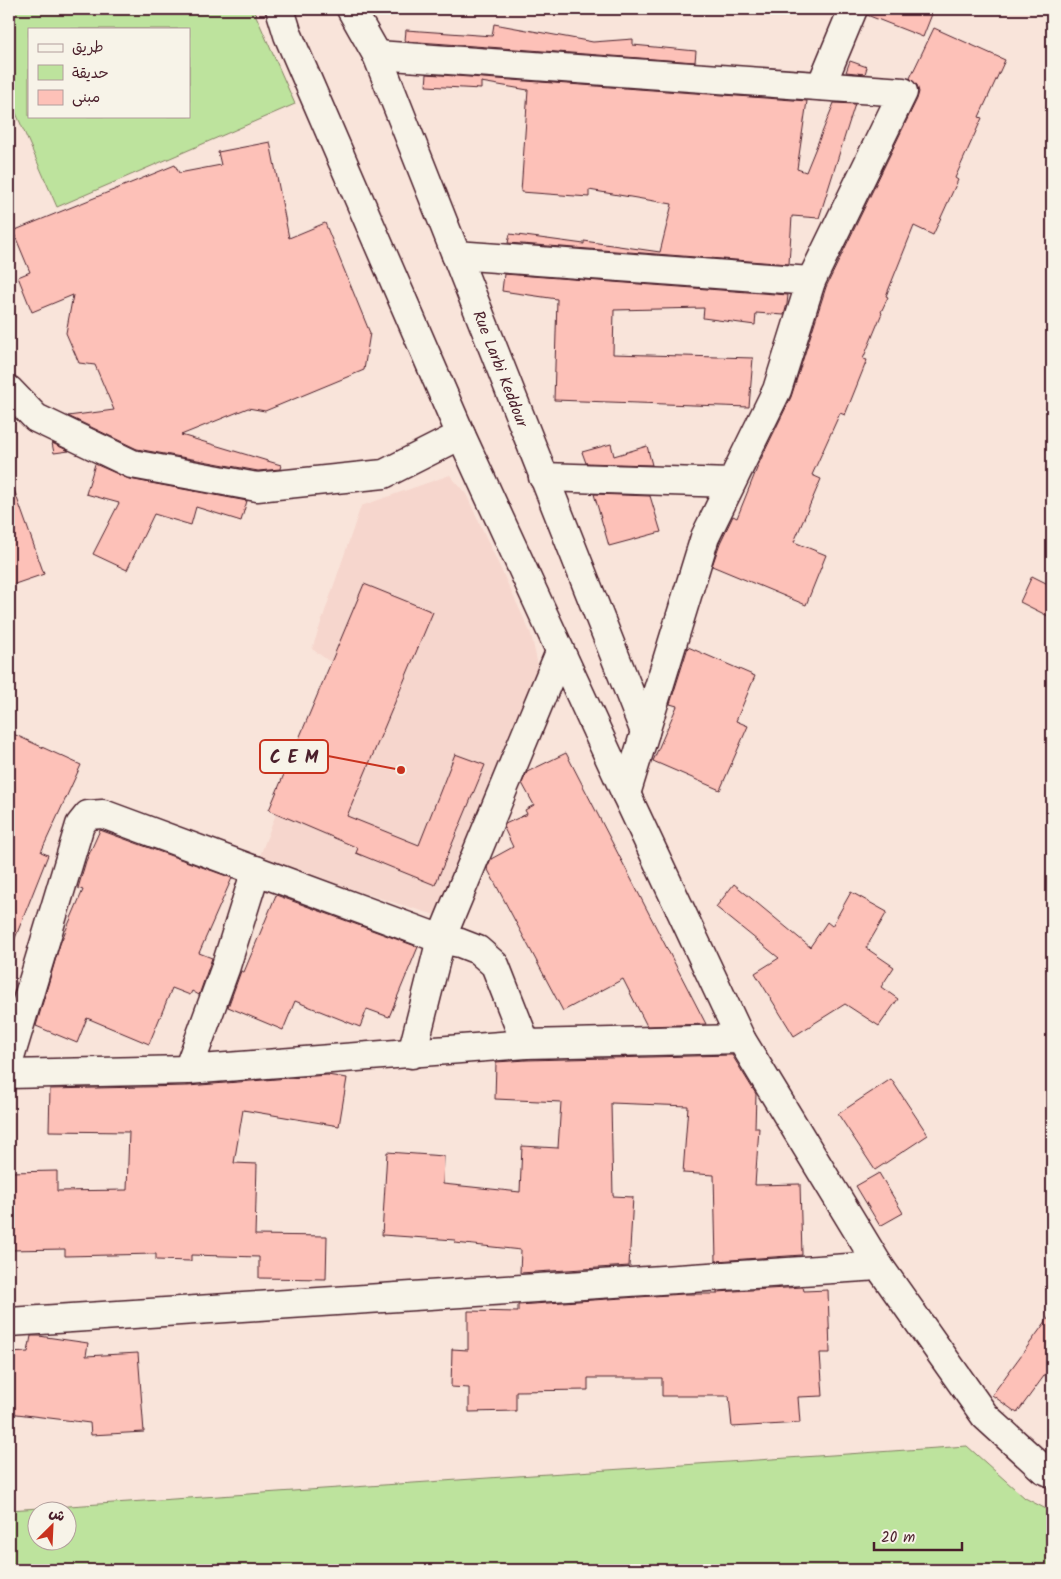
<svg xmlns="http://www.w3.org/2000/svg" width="1061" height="1579" font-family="Kalam,'Playpen Sans Arabic',sans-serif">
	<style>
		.built { fill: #f6d6cd }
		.green { fill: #bde39d; stroke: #848164; fill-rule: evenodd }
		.building { fill: #fdc1b8; stroke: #4a1f2b }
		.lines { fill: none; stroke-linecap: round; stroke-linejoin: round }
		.street-casing { stroke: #4a1f2b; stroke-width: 31 }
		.secondary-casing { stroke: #4a1f2b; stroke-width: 31 }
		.street { stroke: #f7f3e8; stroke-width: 28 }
		.secondary { stroke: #f7f3e8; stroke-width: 28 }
		.labels { text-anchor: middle; stroke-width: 4; stroke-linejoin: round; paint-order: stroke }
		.street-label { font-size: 16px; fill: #4a1f2b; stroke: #f7f3e8 }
		.leader { fill: none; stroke: #c8321e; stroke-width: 2 }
		.callout-dot { fill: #c8321e; stroke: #f7f3e8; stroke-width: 2 }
		.callout { fill: #f7f3e8; stroke: #c8321e; stroke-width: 2 }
		.callout-label { font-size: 18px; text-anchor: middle; font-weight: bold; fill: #4a1f2b }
	</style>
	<rect width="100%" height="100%" fill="#f9e4da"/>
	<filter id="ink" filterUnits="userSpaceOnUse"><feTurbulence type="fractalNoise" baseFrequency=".02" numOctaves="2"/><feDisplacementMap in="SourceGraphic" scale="10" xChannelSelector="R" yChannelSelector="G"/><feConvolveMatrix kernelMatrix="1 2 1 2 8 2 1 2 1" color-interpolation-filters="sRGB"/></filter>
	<g filter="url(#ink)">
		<path class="built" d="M 450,475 L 466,494 L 531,634 L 541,679 L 458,922 L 258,861 L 333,664 L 312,649 L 361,506 Z"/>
		<path class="green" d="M 9,9 L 253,9 L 295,104 L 57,207 L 9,97 ZM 29,29 L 189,29 L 189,116 L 29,116 Z
			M 967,1446 L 1025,1498 L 1052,1512 L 1052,1570 L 9,1570 L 9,1510 ZM 38,1512 L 68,1512 L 68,1542 L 38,1542 Z"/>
		<path class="building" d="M 868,9 L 934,9 L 923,37 L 867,15 Z
			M 494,24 L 593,42 L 633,39 L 633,45 L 696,51 L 695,62 L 405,41 L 406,30 L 492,36 Z
			M 934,28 L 1005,60 L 979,117 L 982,118 L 955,178 L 958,180 L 933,235 L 914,226 L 886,296 L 888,297 L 881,312 L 882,313 L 863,359 L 867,360 L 845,415 L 840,413 L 812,475 L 821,479 L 794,542 L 826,555 L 806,605 L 712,566 L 720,543 L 733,516 L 737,518 L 760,461 L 791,397 L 826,287 L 917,99 L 919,92 L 917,85 L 910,78 Z
			M 850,61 L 867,67 L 865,74 L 846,72 Z
			M 427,74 L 807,101 L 797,169 L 806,172 L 834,103 L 855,104 L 819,218 L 792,216 L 789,264 L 508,243 L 510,234 L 584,244 L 584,241 L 660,252 L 672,204 L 589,190 L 589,197 L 521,192 L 528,90 L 481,82 L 481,89 L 426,86 Z
			M 270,142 L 289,238 L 325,223 L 370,333 L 364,370 L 265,411 L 248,408 L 181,435 L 281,465 L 280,469 L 258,471 L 137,449 L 68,416 L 114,410 L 95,365 L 79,363 L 66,333 L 73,295 L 32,312 L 18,277 L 30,272 L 13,231 L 175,165 L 179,173 L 221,165 L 218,152 Z
			M 504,274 L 788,295 L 787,304 L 784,315 L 756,313 L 755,325 L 703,318 L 704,308 L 614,310 L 613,354 L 753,358 L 749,407 L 554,400 L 557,299 L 502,291 Z
			M 52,443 L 69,451 L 54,453 Z
			M 611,444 L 614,456 L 647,446 L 652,465 L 586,463 L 582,452 Z
			M 95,464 L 129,479 L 247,501 L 241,521 L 196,507 L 191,525 L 154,514 L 127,570 L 93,554 L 119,503 L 86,494 Z
			M 12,484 L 44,574 L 9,586 L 9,485 Z
			M 594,494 L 650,496 L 661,532 L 609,546 Z
			M 1032,576 L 1052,586 L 1052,618 L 1020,602 Z
			M 364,584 L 433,612 L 347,816 L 419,845 L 455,754 L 485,765 L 435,885 L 356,853 L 358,848 L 269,810 Z
			M 688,647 L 755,676 L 736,721 L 748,726 L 720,790 L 653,761 L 677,706 L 670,704 Z
			M 9,732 L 81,765 L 41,852 L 48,855 L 10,951 L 9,951 Z
			M 566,753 L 706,1024 L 647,1026 L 623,979 L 563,1011 L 487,868 L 491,859 L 513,847 L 504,828 L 505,824 L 527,814 L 525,810 L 534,805 L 522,783 L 527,772 Z
			M 100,830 L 232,878 L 199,953 L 212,958 L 199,995 L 192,991 L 190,995 L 172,988 L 149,1044 L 87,1018 L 77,1043 L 36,1026 L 60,944 L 83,890 L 78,888 L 86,861 Z
			M 734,884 L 810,947 L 827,922 L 832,926 L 851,892 L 887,912 L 866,948 L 894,967 L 881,987 L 898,999 L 879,1026 L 845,1004 L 794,1036 L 755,973 L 779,958 L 716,907 Z
			M 276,895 L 418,947 L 389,1017 L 367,1009 L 360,1027 L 295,1001 L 283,1030 L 228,1007 L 241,971 L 244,972 Z
			M 732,1055 L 756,1094 L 755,1128 L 759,1128 L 755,1185 L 800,1184 L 802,1255 L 716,1261 L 714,1175 L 683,1173 L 688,1106 L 611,1103 L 613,1196 L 633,1197 L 629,1266 L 520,1273 L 521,1250 L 455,1243 L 455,1240 L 382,1235 L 387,1152 L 444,1156 L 443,1184 L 520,1192 L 522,1146 L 558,1148 L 561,1102 L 495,1099 L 496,1062 L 527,1060 Z
			M 327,1075 L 347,1078 L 339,1126 L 243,1110 L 234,1163 L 257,1164 L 255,1235 L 327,1236 L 326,1279 L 259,1278 L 259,1257 L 191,1255 L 191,1261 L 156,1260 L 156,1254 L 65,1256 L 65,1249 L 9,1250 L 9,1172 L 57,1171 L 57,1191 L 127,1190 L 129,1132 L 49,1131 L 50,1089 L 188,1086 Z
			M 891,1079 L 928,1135 L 875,1170 L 838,1114 Z
			M 879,1173 L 903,1213 L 880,1226 L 856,1186 Z
			M 803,1287 L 804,1291 L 828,1290 L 830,1353 L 820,1353 L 823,1396 L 798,1397 L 800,1423 L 732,1427 L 729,1396 L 662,1396 L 662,1378 L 588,1378 L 588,1390 L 516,1391 L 516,1411 L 469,1412 L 469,1388 L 451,1387 L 452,1349 L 468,1350 L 468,1311 L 518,1312 L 518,1305 L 683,1294 L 717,1294 L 717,1292 Z
			M 1052,1313 L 1052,1365 L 1017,1413 L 992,1395 Z
			M 31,1336 L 39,1336 L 88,1343 L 86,1356 L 138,1353 L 144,1432 L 91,1435 L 90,1423 L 9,1413 L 9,1353 L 28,1352 Z"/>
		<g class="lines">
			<defs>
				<g id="street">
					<path id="s1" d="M 351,9 L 377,55 L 645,732"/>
					<path d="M 377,55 L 903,92 L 811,281 L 777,390 L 705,537 L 626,794"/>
					<path d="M 821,86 L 853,9"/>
					<path d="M 456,255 L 811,281"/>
					<path d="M 9,390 L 36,418 L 132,464 L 257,487 L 384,474 L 461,435"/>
					<path d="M 543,477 L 731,483"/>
					<path d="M 412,1054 L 441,939 L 560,652"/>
					<path d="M 9,1061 L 80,825 L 88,815 L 103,814 L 441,939 L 460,943 L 478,950 L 495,965 L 526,1044"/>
					<path d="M 188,1070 L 225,969 L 256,870"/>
					<path d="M 9,1074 L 188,1070 L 526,1044 L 741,1039"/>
					<path d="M 9,1322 L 879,1266"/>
				</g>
				<path id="secondary" d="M 280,9 L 288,35 L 461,435 L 626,794 L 741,1039 L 879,1266 L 985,1416 L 1043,1469 L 1052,1473"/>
			</defs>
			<use href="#street" class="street-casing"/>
			<use href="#secondary" class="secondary-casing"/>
			<use href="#street" class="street"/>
			<use href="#secondary" class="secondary"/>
		</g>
	</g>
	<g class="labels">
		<g class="street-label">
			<text dy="6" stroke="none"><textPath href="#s1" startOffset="390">Rue Larbi Keddour</textPath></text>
		</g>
	</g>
	<path class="leader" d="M401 770L328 756"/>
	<circle class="callout-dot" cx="401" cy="770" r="5"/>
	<rect class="callout" x="260" y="740" width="68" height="33" rx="5"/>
	<g class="callout-label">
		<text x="294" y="763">C E M</text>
	</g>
	<rect width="1061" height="1579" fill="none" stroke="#f7f3e8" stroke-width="30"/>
	<rect x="15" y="15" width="1031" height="1549" fill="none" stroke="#4a1f2b" stroke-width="2" filter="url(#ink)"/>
	<rect x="28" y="28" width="162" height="90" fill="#f7f3e8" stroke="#b29e9c"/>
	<rect x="38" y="44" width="25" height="8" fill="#f7f3e8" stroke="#b29e9c"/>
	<text x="72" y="52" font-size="15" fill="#4a1f2b">طريق</text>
	<rect x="38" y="65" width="25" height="15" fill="#bde39d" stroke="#b29e9c"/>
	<text x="72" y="78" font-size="15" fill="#4a1f2b">حديقة</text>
	<rect x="38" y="90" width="25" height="15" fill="#fdc1b8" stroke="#b29e9c"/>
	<text x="72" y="102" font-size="15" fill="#4a1f2b">مبنى</text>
	<g transform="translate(52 1526) rotate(24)"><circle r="24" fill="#f7f3e8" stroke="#b29e9c"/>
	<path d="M0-4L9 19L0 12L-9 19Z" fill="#c8321e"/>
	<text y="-8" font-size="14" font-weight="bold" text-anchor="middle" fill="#4a1f2b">ش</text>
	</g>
	<path d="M874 1542v8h88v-8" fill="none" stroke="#4a1f2b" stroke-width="2.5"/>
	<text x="881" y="1542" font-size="15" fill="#4a1f2b" stroke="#f7f3e8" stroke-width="4" paint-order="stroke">20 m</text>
</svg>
